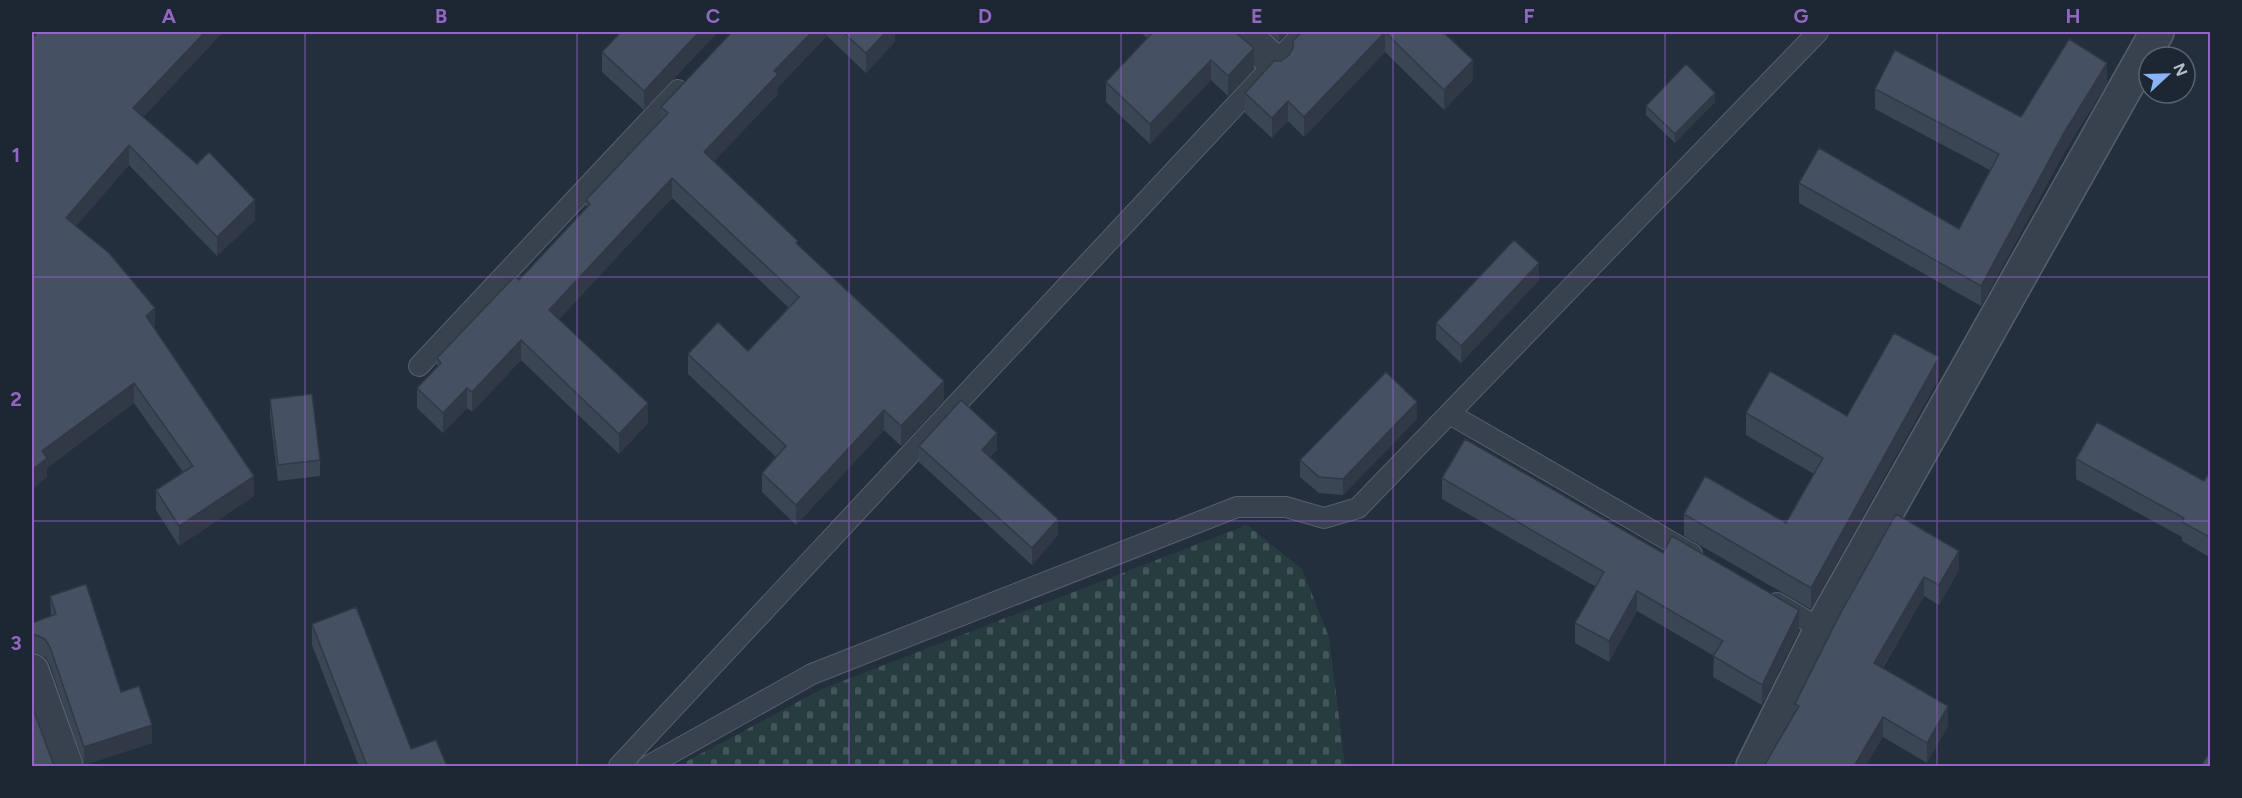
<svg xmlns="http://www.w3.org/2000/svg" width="2242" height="798" font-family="Figtree,sans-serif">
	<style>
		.cemetery { fill: url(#cemetery-stones) }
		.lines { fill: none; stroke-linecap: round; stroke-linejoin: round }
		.lane-casing { stroke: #565f6c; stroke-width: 22 }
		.street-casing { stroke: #565f6c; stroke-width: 36 }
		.lane { stroke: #38414e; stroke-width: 20 }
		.street { stroke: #38414e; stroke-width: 33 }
		.wall { fill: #3b4654 }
		.shaded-wall { fill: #303945 }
		.building { fill: #455162; stroke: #303945; stroke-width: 1.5 }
		.grid { fill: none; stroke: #9266c3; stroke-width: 1.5; stroke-opacity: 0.55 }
		.neatline { fill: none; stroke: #9266c3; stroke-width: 2 }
		.grid-label { font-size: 20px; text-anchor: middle; font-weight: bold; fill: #9266c3 }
	</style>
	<defs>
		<pattern id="cemetery-stones" width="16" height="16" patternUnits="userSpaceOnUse" patternTransform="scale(1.5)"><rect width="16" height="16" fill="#263c3f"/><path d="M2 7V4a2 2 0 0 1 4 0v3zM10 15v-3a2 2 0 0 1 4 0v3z" fill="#435659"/></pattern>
	</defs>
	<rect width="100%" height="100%" fill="#242f3e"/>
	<path class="cemetery" d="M 1247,525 L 1302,569 L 1329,637 L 1345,766 L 678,766 L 822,689 Z"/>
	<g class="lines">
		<defs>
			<path id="lane" d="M 419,366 L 678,90
				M 1450,414 L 1692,554
				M 1777,603 L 1821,629
				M 619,766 L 1304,32
				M 648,766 L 812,674 L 1237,507 L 1286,507 L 1324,518 L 1358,508 L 1818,32"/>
			<path id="street" d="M 1242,32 L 1275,63
				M 32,671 L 66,766
				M 1753,766 L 1821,629 L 2157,32"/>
		</defs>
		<use href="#lane" class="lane-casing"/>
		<use href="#street" class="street-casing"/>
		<use href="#lane" class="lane"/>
		<use href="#street" class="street"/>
	</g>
	<path class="wall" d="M 38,32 L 105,33 L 114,33 L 117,32 L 223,32 L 143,117 L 255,220 L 217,256 L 129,165 L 76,226 L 155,328 L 154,329 L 254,496 L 179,546 L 156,510 L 156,490 L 183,472 L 134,403 L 47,468 L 47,477 Z
		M 621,32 L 718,32 L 644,110 L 602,72 L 602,52 Z
		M 732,32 L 895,32 L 895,42 L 866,73 L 827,36 L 778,87 L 778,94 L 714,161 L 798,245 L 944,400 L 901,446 L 884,430 L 796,525 L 762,492 L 762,473 L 776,457 L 688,374 L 688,354 L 748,351 L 789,308 L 672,198 L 559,319 L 648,423 L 619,454 L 521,360 L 472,412 L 467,408 L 443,433 L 417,408 L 417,388 L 437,368 L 437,358 L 519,280 L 586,208 L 586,200 L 661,120 L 661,107 Z
		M 1140,32 L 1235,32 L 1254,69 L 1228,96 L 1211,80 L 1150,144 L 1106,102 L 1106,82 L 1147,38 Z
		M 1269,32 L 1289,32 L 1279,41 Z
		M 1302,32 L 1443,32 L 1473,80 L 1444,110 L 1385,52 L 1304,137 L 1288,121 L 1272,138 L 1245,113 L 1245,93 L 1281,61 L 1289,55 Z
		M 2107,83 L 2064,153 L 1981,306 L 1799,203 L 1799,183 L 1959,229 L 1990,170 L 1875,109 L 1875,89 L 2021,117 Z
		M 1715,102 L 1675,143 L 1646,115 L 1646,106 Z
		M 1539,280 L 1461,363 L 1436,339 L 1436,323 Z
		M 1939,378 L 1811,609 L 1684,536 L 1684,514 L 1786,523 L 1814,474 L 1746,435 L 1746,413 L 1847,416 Z
		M 270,399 L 320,460 L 320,476 L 278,481 L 270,416 Z
		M 1417,419 L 1343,495 L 1319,493 L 1300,477 L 1300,460 Z
		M 919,446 L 997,450 L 990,457 L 1058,535 L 1032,565 L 919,462 Z
		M 2076,459 L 2204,481 L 2211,470 L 2211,558 L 2182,541 L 2182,537 L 2076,479 Z
		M 1442,478 L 1799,630 L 1762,705 L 1713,677 L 1714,656 L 1637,611 L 1609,662 L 1575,643 L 1575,623 L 1596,587 L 1442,499 Z
		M 1896,514 L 1959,570 L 1939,605 L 1924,596 L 1883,668 L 1948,726 L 1927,763 L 1883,737 L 1795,713 L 1795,704 Z
		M 50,596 L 121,692 L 152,743 L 84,765 L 50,665 L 45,657 L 36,653 L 32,653 L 32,623 L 51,616 Z
		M 312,624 L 411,749 L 447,766 L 359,766 L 312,645 Z"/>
	<path class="shaded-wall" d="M 205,32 L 223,32 L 133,127 L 133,108 Z
		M 699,32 L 718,32 L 644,110 L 644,91 Z
		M 812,32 L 827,32 L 827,36 L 778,87 L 778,94 L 704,172 L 704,152 L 774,71 Z
		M 886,32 L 895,32 L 895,42 L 866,73 L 866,53 Z
		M 1279,32 L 1289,32 L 1279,41 Z
		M 1385,32 L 1385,52 L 1304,137 L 1304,117 Z
		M 1254,48 L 1254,69 L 1228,96 L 1228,76 Z
		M 1211,60 L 1211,80 L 1150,144 L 1150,124 Z
		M 1473,60 L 1473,80 L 1444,110 L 1444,90 Z
		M 2107,63 L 2107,83 L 2064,153 L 1981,306 L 1981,286 L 2064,133 Z
		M 1715,93 L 1715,102 L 1675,143 L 1675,134 Z
		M 1288,101 L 1288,121 L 1272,138 L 1272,118 Z
		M 129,145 L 129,165 L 66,238 L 66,218 Z
		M 672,178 L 672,198 L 549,329 L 549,310 Z
		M 255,200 L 255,220 L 217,256 L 217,237 Z
		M 1539,263 L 1539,280 L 1461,363 L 1461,346 Z
		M 155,308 L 155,328 L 146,336 L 146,316 Z
		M 521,340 L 521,360 L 472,412 L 472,392 Z
		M 1939,357 L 1939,378 L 1811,609 L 1811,588 Z
		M 944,381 L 944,400 L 901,446 L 901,426 Z
		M 134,383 L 134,403 L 47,468 L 47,477 L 32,490 L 32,470 L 42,451 Z
		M 467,388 L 467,408 L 443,433 L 443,413 Z
		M 1417,402 L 1417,419 L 1343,495 L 1343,479 Z
		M 648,403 L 648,423 L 619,454 L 619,434 Z
		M 884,410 L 884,430 L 796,525 L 796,505 Z
		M 997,433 L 997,450 L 982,466 L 982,450 Z
		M 254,476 L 254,496 L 179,546 L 179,526 Z
		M 1058,519 L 1058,535 L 1032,565 L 1032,548 Z
		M 1959,551 L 1959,570 L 1939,605 L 1939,585 Z
		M 1924,577 L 1924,596 L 1874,682 L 1874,663 Z
		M 1637,591 L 1637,611 L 1609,662 L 1609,641 Z
		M 1799,610 L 1799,630 L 1762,705 L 1762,685 Z
		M 1948,706 L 1948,726 L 1927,763 L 1927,743 Z
		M 1883,717 L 1883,737 L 1866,766 L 1854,766 Z
		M 152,725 L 152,743 L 84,765 L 84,747 Z"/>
	<path class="building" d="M 38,32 L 101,32 L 105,33 L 114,33 L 117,32 L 205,32 L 133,108 L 197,164 L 209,152 L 255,200 L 217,237 L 129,145 L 66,218 L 109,253 L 155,308 L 146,316 L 254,476 L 179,526 L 156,490 L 193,466 L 134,383 L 42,451 L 47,458 L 32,470 L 32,39 Z
		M 621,32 L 699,32 L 644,91 L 602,52 Z
		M 732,32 L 812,32 L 774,71 L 778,74 L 704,152 L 798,241 L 796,243 L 944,381 L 901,426 L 884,410 L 796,505 L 762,473 L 786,446 L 688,354 L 718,322 L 748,351 L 799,297 L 672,178 L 549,310 L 648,403 L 619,434 L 521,340 L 472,392 L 467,388 L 443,413 L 417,388 L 441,363 L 437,358 L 515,276 L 519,280 L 590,204 L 586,200 L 668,113 L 661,107 Z
		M 843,32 L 886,32 L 866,53 Z
		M 1153,32 L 1235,32 L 1254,48 L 1228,76 L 1211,60 L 1150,124 L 1106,82 Z
		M 1302,32 L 1443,32 L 1473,60 L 1444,90 L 1385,32 L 1304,117 L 1288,101 L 1272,118 L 1245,93 L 1274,61 L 1281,61 L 1289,55 L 1293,48 L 1293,41 Z
		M 2069,39 L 2107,63 L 2064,133 L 1981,286 L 1799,183 L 1819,148 L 1959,229 L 1999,154 L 1875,89 L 1895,50 L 2021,117 Z
		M 1686,64 L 1715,93 L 1675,134 L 1646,106 Z
		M 1514,240 L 1539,263 L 1461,346 L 1436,323 Z
		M 1894,333 L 1939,357 L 1811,588 L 1684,514 L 1705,476 L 1786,523 L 1823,458 L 1746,413 L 1770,371 L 1847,416 Z
		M 1386,372 L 1417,402 L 1343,479 L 1319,477 L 1300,460 Z
		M 312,394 L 320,460 L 278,465 L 270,399 Z
		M 961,400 L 997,433 L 982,450 L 1058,519 L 1032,548 L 919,446 Z
		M 2097,422 L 2204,481 L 2211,470 L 2211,538 L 2182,522 L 2184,518 L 2076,459 Z
		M 1465,439 L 1663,553 L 1672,536 L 1799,610 L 1762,685 L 1713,656 L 1723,641 L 1637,591 L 1609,641 L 1575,623 L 1604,572 L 1442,478 Z
		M 1896,514 L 1959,551 L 1939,585 L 1924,577 L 1874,663 L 1948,706 L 1927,743 L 1883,717 L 1854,766 L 1764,766 L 1799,706 L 1795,704 L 1838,618 Z
		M 86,584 L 121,692 L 139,686 L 152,725 L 84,747 L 50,647 L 45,639 L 36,635 L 32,635 L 32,623 L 56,614 L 50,596 Z
		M 356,607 L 411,749 L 436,740 L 447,766 L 367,766 L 312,624 Z
		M 32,706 L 54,766 L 32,766 Z
		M 2211,751 L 2211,766 L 2201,766 Z"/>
	<path class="grid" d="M 305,32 L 305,766M 577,32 L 577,766M 849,32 L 849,766M 1121,32 L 1121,766M 1393,32 L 1393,766M 1665,32 L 1665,766M 1937,32 L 1937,766M 32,277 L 2210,277M 32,521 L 2210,521"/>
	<rect width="2242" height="798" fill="none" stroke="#1d2633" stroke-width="66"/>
	<g transform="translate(2167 75) rotate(68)"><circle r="28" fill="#1d2633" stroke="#59626f" stroke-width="1.5"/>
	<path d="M0-4.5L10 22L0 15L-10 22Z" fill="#8ab4f8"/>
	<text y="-9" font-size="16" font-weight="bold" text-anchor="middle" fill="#b4bcc9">N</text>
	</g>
	<rect x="33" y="33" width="2176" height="732" class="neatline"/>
	<g class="grid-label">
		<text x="169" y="23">A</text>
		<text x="441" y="23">B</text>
		<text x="713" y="23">C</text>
		<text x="985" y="23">D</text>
		<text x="1257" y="23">E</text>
		<text x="1529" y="23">F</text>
		<text x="1801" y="23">G</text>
		<text x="2073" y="23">H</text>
		<text x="16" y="162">1</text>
		<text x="16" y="406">2</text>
		<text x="16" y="650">3</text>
	</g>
</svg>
